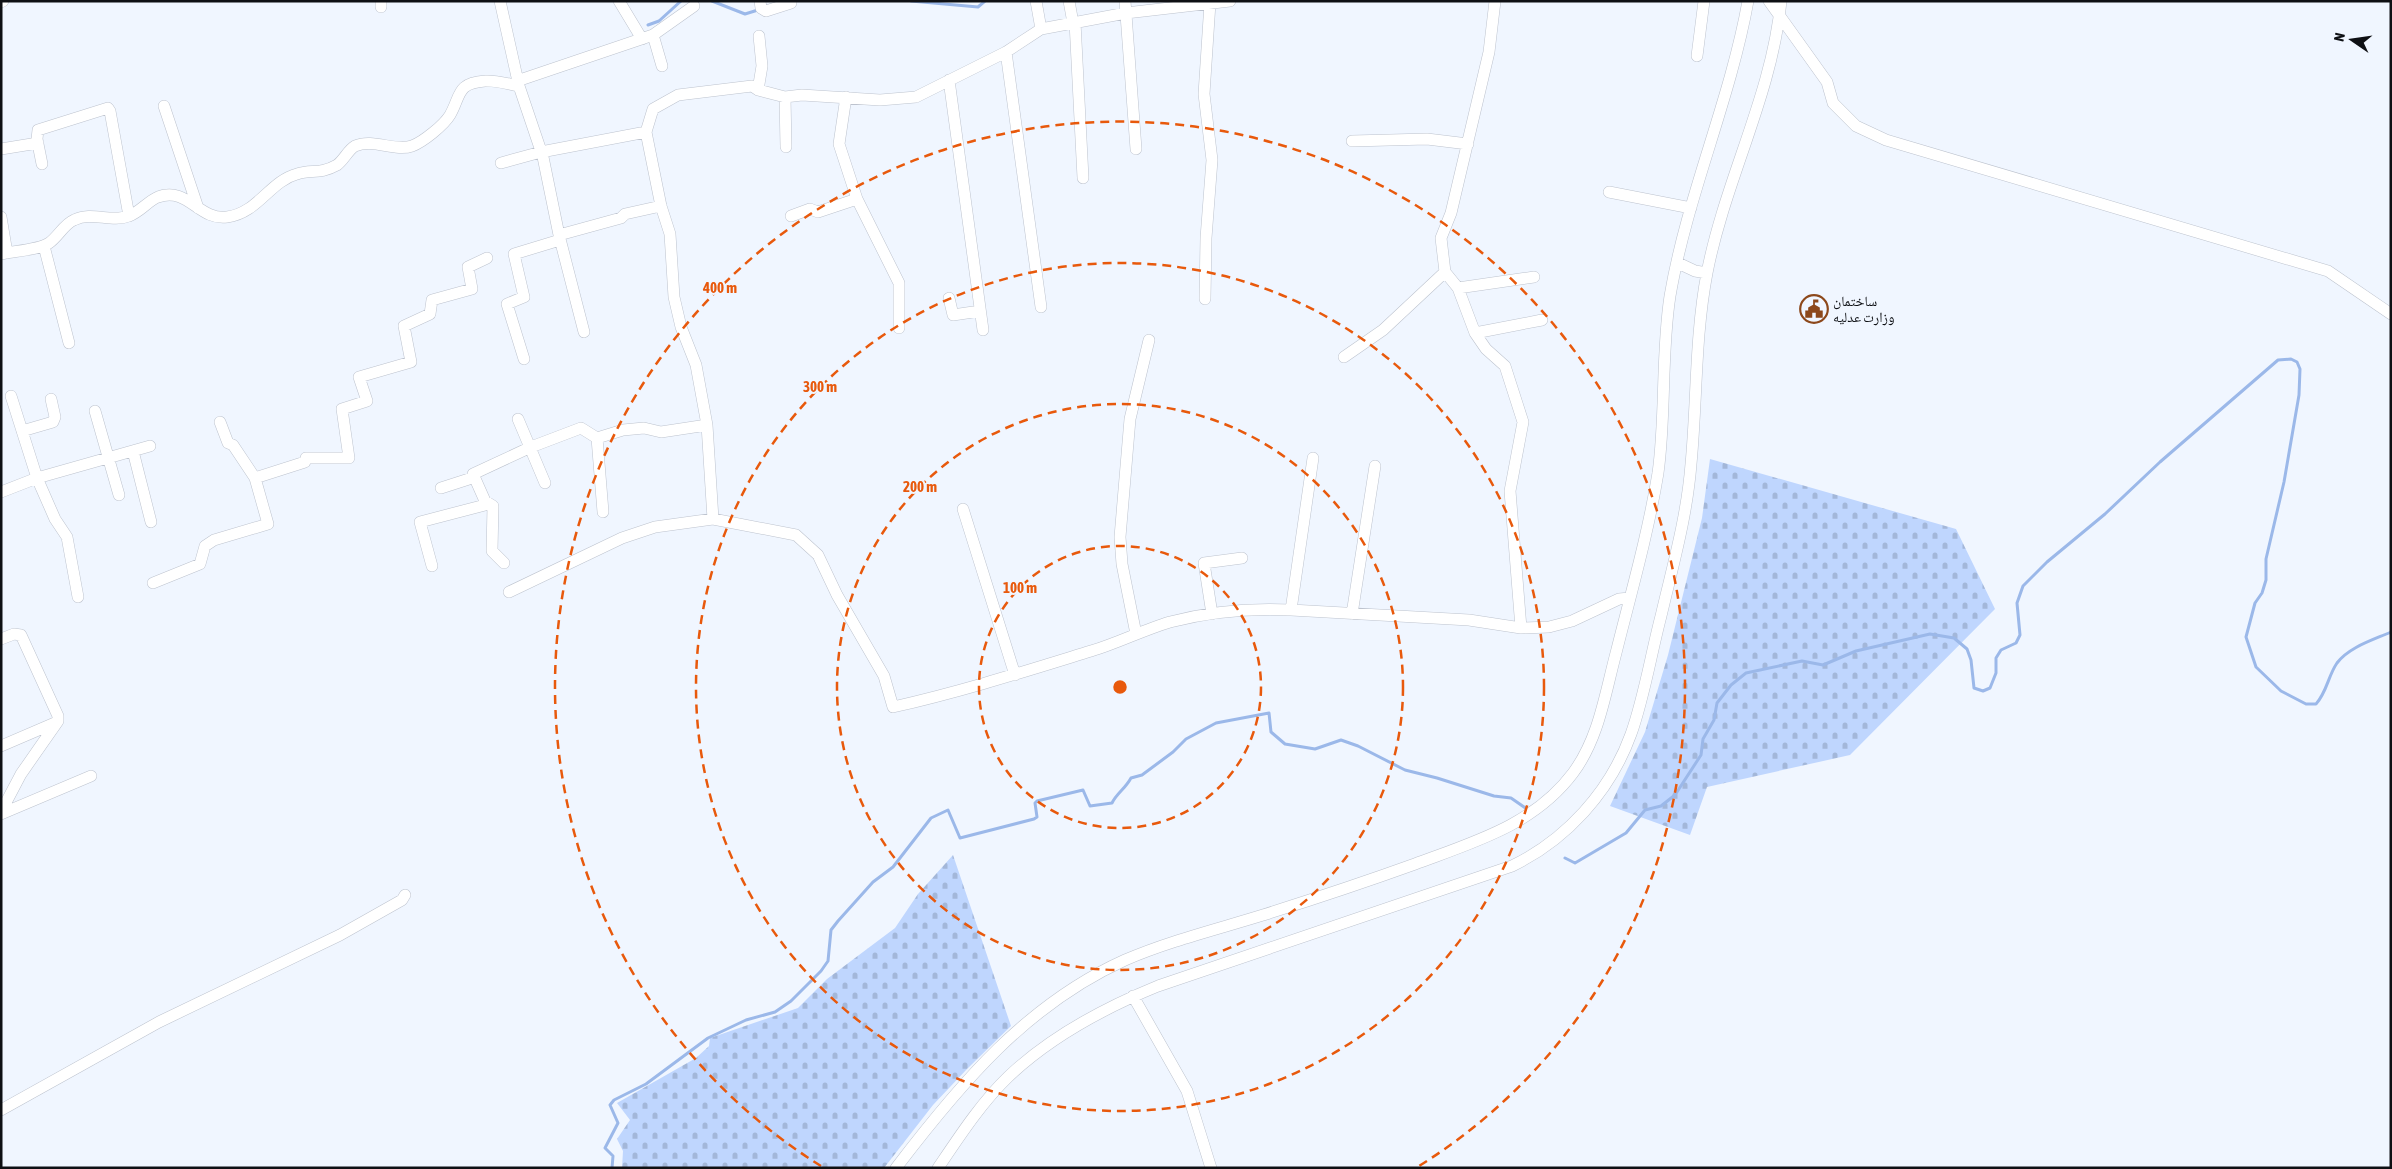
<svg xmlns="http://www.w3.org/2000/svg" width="2392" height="1169" font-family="'Asap Condensed','Noto Naskh Arabic',sans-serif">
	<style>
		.cemetery { fill: url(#cemetery-stones) }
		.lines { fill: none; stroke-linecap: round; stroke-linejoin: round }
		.stream { stroke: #9bb8e9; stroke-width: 3 }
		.minor-casing { stroke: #bdc3ce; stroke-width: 12 }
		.minor { stroke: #fff; stroke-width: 11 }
		.ring { fill: none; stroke: #e8590c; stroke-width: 2.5; stroke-dasharray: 9 6 }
		.labels { text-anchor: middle; stroke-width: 4; stroke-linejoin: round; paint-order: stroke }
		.poi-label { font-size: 14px; fill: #0e1014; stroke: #f0f6ff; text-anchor: start }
		.centre { fill: #e8590c; stroke: #f0f6ff; stroke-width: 2.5 }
		.ring-label { font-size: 15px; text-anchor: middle; font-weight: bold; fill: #e8590c; stroke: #f0f6ff; stroke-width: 4; stroke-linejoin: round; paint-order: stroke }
	</style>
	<defs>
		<pattern id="cemetery-stones" width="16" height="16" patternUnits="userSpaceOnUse" patternTransform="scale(1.25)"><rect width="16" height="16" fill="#bfd6fe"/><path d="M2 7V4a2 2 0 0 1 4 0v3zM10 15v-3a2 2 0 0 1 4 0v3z" fill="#a3b7d9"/></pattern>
	</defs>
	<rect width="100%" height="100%" fill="#f0f6ff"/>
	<path class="cemetery" d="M 1710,459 L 1956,529 L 1995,609 L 1850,755 L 1707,787 L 1690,835 L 1610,806 L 1645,732 L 1668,655 L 1702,518 Z
		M 953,855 L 1011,1026 L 967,1069 L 933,1105 L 884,1168 L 622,1168 L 623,1151 L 617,1139 L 630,1120 L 617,1103 L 696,1058 L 709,1046 L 710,1038 L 798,1008 L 827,979 L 895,928 L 918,894 Z"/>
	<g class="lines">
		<path class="stream" d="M 712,1 L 745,14 L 758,10
			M 911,1 L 978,7 L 985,1
			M 648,25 L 659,21 L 681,1
			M 1565,858 L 1575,863 L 1626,833 L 1645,810 L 1661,806 L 1675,795 L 1701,755 L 1703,739 L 1714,720 L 1717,703 L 1731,685 L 1746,673 L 1802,661 L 1823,665 L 1856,651 L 1930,634 L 1954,638 L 1967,649 L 1971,660 L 1974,688 L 1983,691 L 1990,688 L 1996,673 L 1996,658 L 2001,650 L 2016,643 L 2020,635 L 2017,603 L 2023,586 L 2047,562 L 2105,514 L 2160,462 L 2278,360 L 2291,359 L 2297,362 L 2300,369 L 2299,395 L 2284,482 L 2266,559 L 2266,580 L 2262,593 L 2255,603 L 2246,637 L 2256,667 L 2281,691 L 2306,704 L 2316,704 C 2327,692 2328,676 2337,663 C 2349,647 2373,640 2391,632
			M 612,1168 L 613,1156 L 605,1148 L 618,1123 L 610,1105 L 614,1100 L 646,1084 L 708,1038 L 746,1020 L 775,1012 L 791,1001 L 821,971 L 828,961 L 831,930 L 838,921 L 873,882 L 893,867 L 931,818 L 948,810 L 960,838 L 1034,819 L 1037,817 L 1035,803 L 1037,801 L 1083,790 L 1090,806 L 1112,803 C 1117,793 1125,789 1131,778 L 1142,775 L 1173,752 L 1186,739 L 1216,723 L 1269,713 L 1271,732 L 1285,744 L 1315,749 L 1341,740 L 1358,746 L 1405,770 L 1437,778 L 1494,796 L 1511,798 L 1527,809"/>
		<defs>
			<path id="minor" d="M 381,1 L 381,7
				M 500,1 L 519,86 L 543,157 L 559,235 L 584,332
				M 619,1 L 642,39
				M 760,1 L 761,8 L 766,11 L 791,3
				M 1036,1 L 1041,29
				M 1069,1 L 1073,23
				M 1125,1 L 1136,149
				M 1495,1 L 1489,52 L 1451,213 L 1441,238 L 1445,272 L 1458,288 L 1475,333 L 1486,349 L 1505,366 L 1523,422 L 1510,491 L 1521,628
				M 1769,1 L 1827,82 L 1833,103 L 1856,126 L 1886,140 L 2328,271 L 2391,314
				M 1,2 L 3,1
				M 1075,22 L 1083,178
				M 653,35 L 662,66
				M 1006,52 L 1041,307
				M 1697,56 L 1704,1
				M 949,80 L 983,330
				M 517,81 L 653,35 L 694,6
				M 758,90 L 762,66 L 759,36
				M 785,97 L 786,147
				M 846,97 L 839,144 L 857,199 L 899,283 L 899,328
				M 164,106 L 198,208
				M 1352,141 L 1427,139 L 1468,144
				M 1,149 L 38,143
				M 501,163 L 541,152 L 646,132
				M 42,164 L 37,139 L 38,130 L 108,108 L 110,111 L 129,216
				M 1609,192 L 1691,208
				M 791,216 L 810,209 L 818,212 L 857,199
				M 1,217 L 7,253
				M 559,235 L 621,218 L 625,214 L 661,206
				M 44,246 L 69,343
				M 1,254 C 14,251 39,250 49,243 C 58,237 64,224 74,220 C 92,211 111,223 129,216 C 140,212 148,201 158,197 C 188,186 199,221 227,217 C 258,213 270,181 297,174 C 312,169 319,175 337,165 C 344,160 348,150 355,146 C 373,138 395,152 412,146 C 423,142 444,125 450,115 C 461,96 456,83 485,81 C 495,80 508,84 519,86
				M 1678,263 L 1695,271 L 1707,273
				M 1458,288 L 1534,277
				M 949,298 L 953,315 L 980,311
				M 1205,299 L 1206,238 L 1212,160 L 1204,94 L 1210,3
				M 1475,333 L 1542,320
				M 1344,357 L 1383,330 L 1445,272
				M 524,359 L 507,304 L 524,297 L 514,254 L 560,240
				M 11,396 L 37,478 L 55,519 L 67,537 L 78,597
				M 95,411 L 119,495
				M 518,419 L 545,483
				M 22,431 L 53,422 L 55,417 L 51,399
				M 597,438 L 623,430 L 644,428 L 661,432 L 707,425
				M 597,438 L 603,512
				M 133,451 L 151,522
				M 473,474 L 485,501 L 493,506 L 492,551 L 504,563
				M 255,478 L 305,462 L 306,458 L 349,458 L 342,409 L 367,401 L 359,377 L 411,362 L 404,326 L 430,314 L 432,300 L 472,289 L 468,267 L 487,258
				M 441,488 L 472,478 L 473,474 L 531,447 L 581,428 L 597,438
				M 1,492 L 37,478 L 150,446
				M 963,509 L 1015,675
				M 713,519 L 707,425 L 696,365 L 681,327 L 674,297 L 670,234 L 661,206 L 646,132 L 653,109 L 678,95 L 752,86 L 758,90 L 785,97 L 802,95 L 880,100 L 916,97 L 1006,52 L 1041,29 L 1126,13 L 1230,1
				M 432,566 L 420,522 L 489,504
				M 153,583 L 200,564 L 205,546 L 214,540 L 268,524 L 255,478 L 233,445 L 228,443 L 220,422
				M 509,592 L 622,538 L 655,527 L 713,519 L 796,535 L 818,555 L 837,595 L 884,676 L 893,707 C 960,692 1026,671 1091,651 C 1118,643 1143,630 1170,622 C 1208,612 1252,608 1291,610 L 1469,620 L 1521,628 L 1549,627 L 1572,621 L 1619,599 L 1630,598
				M 1291,610 L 1313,458
				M 1212,614 L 1204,563 L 1242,558
				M 1352,614 L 1375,466
				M 1136,634 L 1122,564 L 1120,537 L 1130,419 L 1149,340
				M 1,639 L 14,634 L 21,635 L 58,716 L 58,721 L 21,774 L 1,812
				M 1,746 L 57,722
				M 1,814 L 91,776
				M 1133,996 L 1187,1091 L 1211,1168
				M 1,1110 L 159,1022 L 340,935 L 402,900 L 405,895
				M 896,1168 C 960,1084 1027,1004 1125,960 C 1169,941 1218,929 1263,915 C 1314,899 1365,882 1415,864 C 1474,842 1534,825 1573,773 C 1599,738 1605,694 1616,653 C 1631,593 1648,534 1658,473 C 1666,416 1661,354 1670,296 C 1687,196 1730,101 1748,1
				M 938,1168 C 959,1137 981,1103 1008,1077 C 1051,1036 1104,1008 1158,986 L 1512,866 C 1566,840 1610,792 1631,734 C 1644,698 1651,654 1661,616 C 1673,565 1687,516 1691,464 C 1697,401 1695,335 1707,273 C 1725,180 1772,95 1781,1"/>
		</defs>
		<use href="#minor" class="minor-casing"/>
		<use href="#minor" class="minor"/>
	</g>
	<g class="ring">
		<circle cx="1120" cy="687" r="141"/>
		<circle cx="1120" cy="687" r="283"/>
		<circle cx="1120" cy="687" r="424"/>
		<path d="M821 1166A565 565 0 1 1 1419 1166"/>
	</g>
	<defs>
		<symbol id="civic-ring" viewBox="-11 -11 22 22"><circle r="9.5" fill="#f0f6ff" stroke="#8c481b" stroke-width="1.5"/><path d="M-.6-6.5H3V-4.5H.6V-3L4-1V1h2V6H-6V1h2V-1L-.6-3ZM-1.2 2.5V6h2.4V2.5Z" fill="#8c481b"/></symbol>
	</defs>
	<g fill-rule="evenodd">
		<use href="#civic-ring" x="1798" y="293" width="32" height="32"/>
	</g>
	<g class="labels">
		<g class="poi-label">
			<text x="1833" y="306">ساختمان<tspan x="1833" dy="16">وزارت عدلیه</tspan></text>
		</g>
	</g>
	<circle cx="1120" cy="687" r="8" class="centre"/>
	<g class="ring-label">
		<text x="720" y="293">400 m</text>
		<text x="820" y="392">300 m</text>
		<text x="920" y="492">200 m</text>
		<text x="1020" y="593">100 m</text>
	</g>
	<rect width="2392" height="1169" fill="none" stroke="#0e1014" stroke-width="5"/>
	<g transform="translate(2352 40) rotate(283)" stroke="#f0f6ff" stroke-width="4" paint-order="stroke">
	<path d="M0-4L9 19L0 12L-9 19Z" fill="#0e1014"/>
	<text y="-8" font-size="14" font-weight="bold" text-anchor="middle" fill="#0e1014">N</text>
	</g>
</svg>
